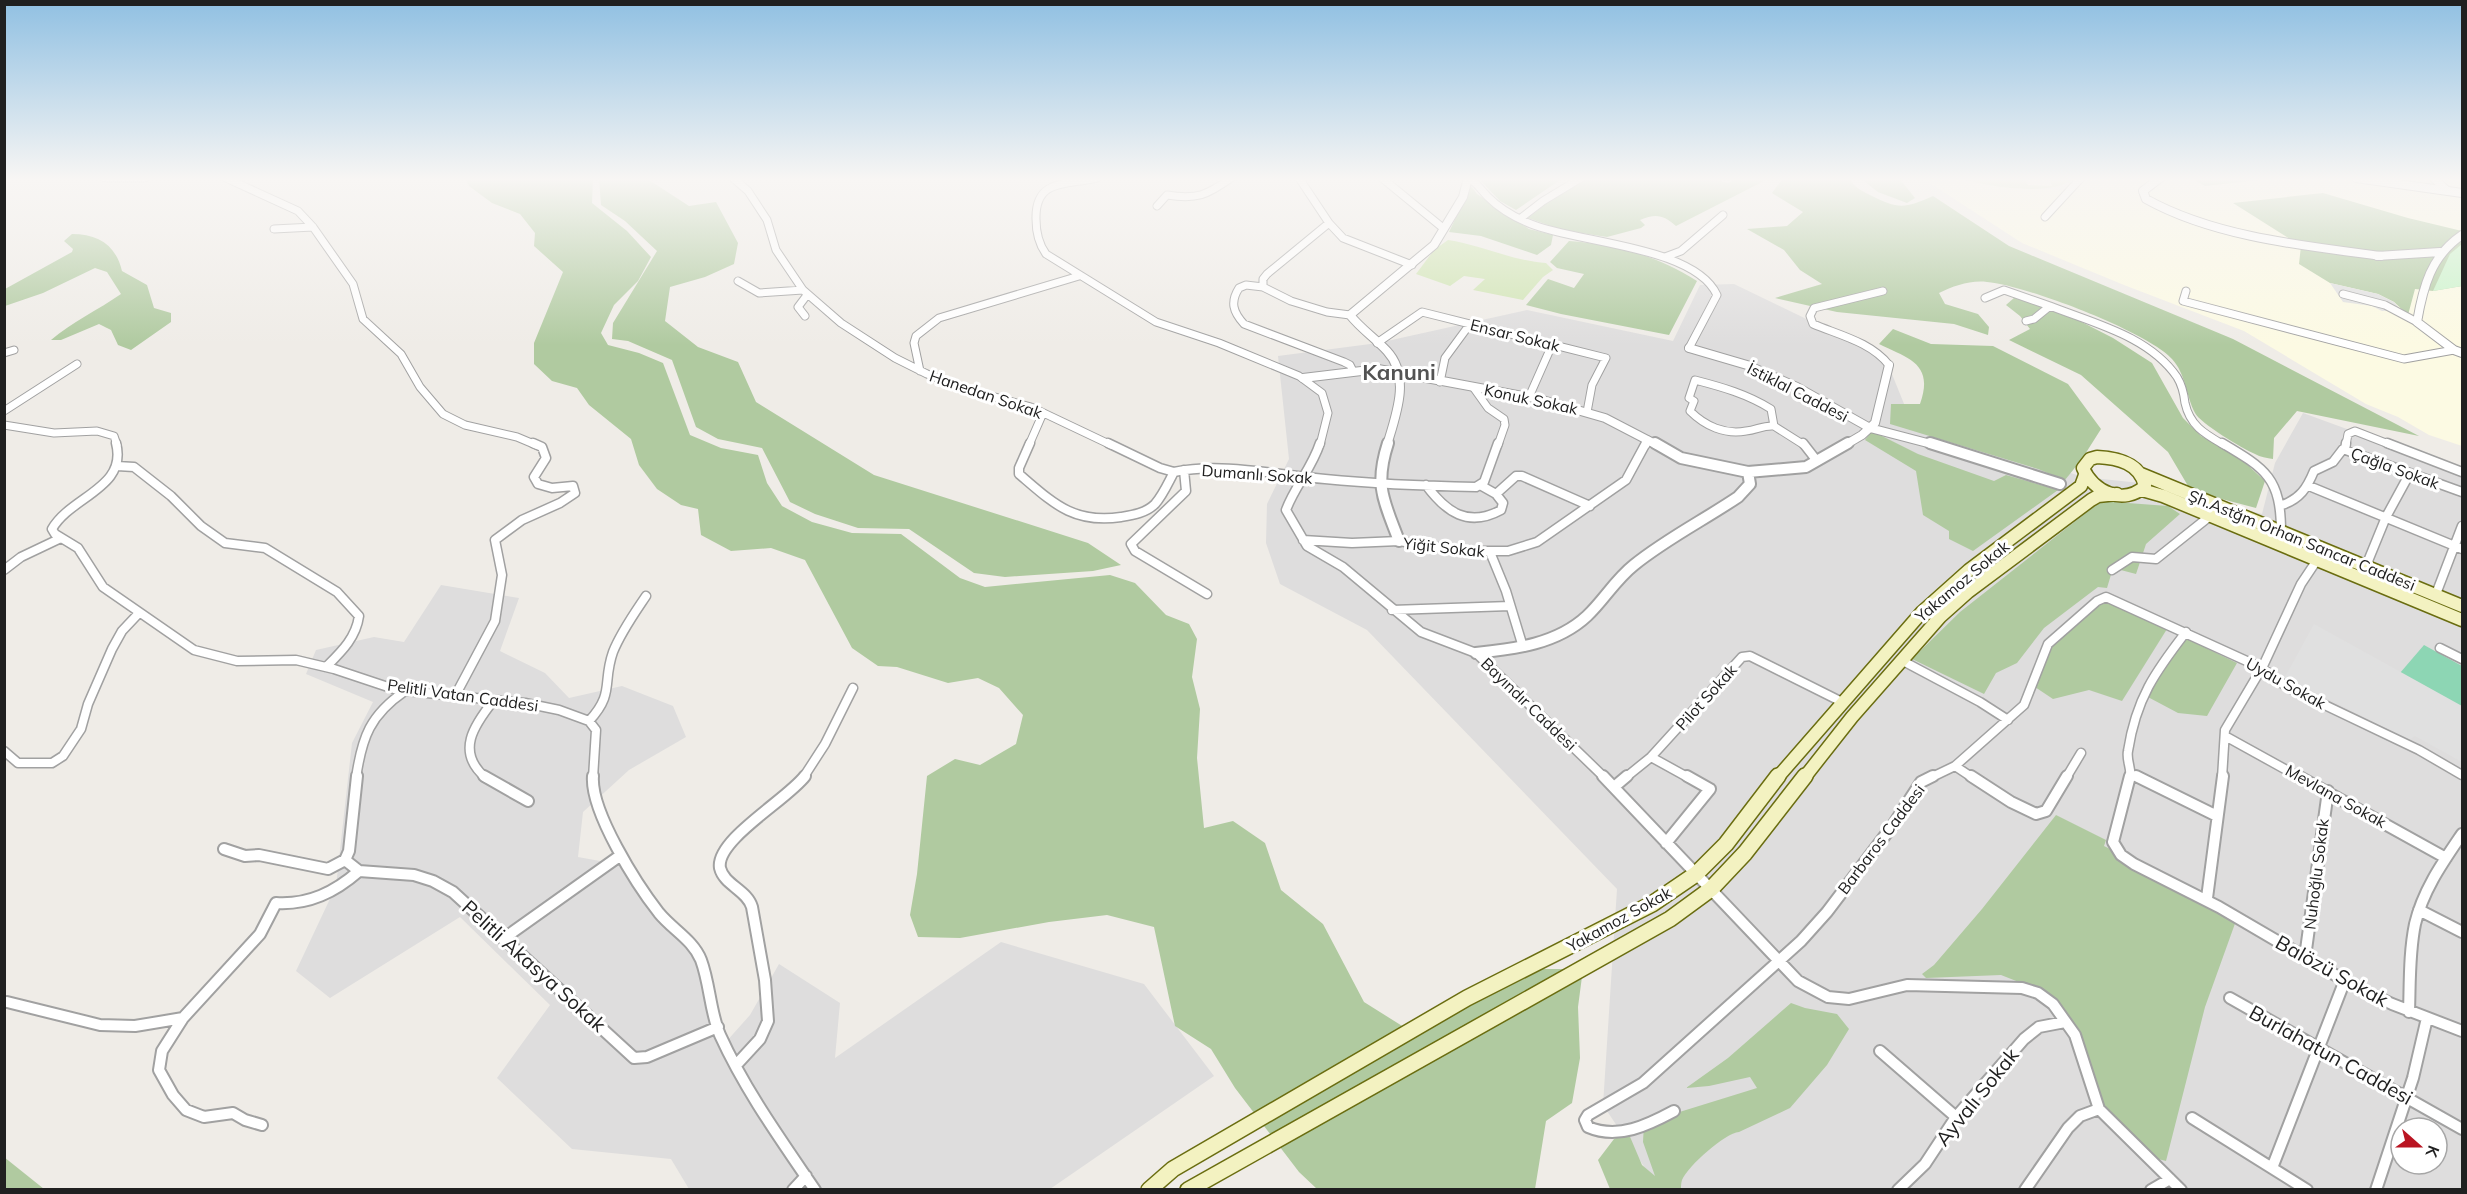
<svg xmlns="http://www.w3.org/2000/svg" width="2467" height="1194" font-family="Mulish,sans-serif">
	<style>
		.residential { fill: #dedddd; fill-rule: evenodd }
		.education { fill: #fcfae3 }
		.grass { fill: #cfe4b2 }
		.forest { fill: #b0caa0 }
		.park { fill: #c9f4c9 }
		.pitch { fill: #8dd6b4 }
		.parking { fill: #e0e0e0 }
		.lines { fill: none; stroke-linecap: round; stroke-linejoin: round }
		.minor-far2-casing { stroke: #a1a1a1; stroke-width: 9 }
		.minor-far1-casing { stroke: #a1a1a1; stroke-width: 11 }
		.minor-casing { stroke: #a1a1a1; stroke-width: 14 }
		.tertiary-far1-casing { stroke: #a1a1a1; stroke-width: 10 }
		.tertiary-casing { stroke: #a1a1a1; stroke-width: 14 }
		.secondary-far1-casing { stroke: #6a6d10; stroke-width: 15 }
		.secondary-casing { stroke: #6a6d10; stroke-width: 18 }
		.minor-far2 { stroke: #fff; stroke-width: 7 }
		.minor-far1 { stroke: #fff; stroke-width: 8 }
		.minor { stroke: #fff; stroke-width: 10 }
		.tertiary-far1 { stroke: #fff; stroke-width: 8 }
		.tertiary { stroke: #fff; stroke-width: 10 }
		.secondary-far1 { stroke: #f3f2c1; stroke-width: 12 }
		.secondary { stroke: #f3f2c1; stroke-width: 15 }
		.labels { text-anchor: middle; stroke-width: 6; stroke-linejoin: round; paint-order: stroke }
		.street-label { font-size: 16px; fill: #202020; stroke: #fff }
		.near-street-label { font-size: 20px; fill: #202020; stroke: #fff }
		.district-label { font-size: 22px; font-weight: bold; fill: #535353; stroke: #fff }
	</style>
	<rect width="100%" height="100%" fill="#efece7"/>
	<path class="residential" d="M 1734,284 L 1885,357 L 1911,421 L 2083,477 L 2150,484 L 2262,514 L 2275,463 L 2303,413 L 2462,471 L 2462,1189 L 1659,1189 L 1603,1105 L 1617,889 L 1367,630 L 1280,584 L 1266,543 L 1267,504 L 1289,459 L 1278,356 L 1378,343 L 1527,310 L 1673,341 L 1700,285 ZM 2401,1128 L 2437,1128 L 2437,1164 L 2401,1164 Z
		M 441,585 L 519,598 L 500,651 L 545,673 L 569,698 L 622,686 L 673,706 L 686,737 L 629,770 L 583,812 L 578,857 L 622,865 L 710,980 L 725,1043 L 750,1015 L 779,964 L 840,1003 L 835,1058 L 1001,942 L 1144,984 L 1214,1076 L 1050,1189 L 689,1189 L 671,1159 L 572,1149 L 497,1078 L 550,1005 L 460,917 L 330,998 L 296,971 L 336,886 L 352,743 L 373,702 L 306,674 L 316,650 L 374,637 L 404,642 Z"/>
	<path class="education" d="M 1922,178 L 2075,178 L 2055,187 L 2030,188 L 2072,191 L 2090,178 L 2462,178 L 2462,446 L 2429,435 L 2398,417 L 2366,404 L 2244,331 L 2124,285 L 2022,243 Z"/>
	<path class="grass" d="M 1957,178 L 2025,178 L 2028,185 L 2052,186 L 2049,178 L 2075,178 C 2050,198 1987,186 1957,178 Z
		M 1448,240 C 1481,245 1513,261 1546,263 L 1553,270 L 1543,277 L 1523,300 L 1473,290 L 1485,279 L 1464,276 L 1450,286 L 1416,274 L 1434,250 Z"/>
	<path class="forest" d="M 465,178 L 593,178 L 592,203 L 627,231 L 651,257 L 638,281 L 614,305 L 601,333 L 608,345 L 639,353 L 663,363 L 690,435 L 721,448 L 758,455 L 767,483 L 782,506 L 812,522 L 852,533 L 901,534 L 960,578 L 985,587 L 1110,575 L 1135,583 L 1166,615 L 1189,624 L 1197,639 L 1192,677 L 1200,709 L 1197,758 L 1204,828 L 1233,821 L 1265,843 L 1281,890 L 1323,924 L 1364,1002 L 1407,1029 L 1482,999 L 1543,969 L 1583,969 L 1578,1007 L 1580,1058 L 1572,1103 L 1546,1121 L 1535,1189 L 1317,1189 L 1299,1172 L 1235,1088 L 1211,1049 L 1175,1026 L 1154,927 L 1107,915 L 1049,922 L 960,938 L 918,937 L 910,915 L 917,874 L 927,776 L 955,759 L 980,765 L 1016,744 L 1023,715 L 999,688 L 978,678 L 948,683 L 897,667 L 878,666 L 852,648 L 805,560 L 771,548 L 731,551 L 701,535 L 698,509 L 681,505 L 657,489 L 639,465 L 631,439 L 589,405 L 577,388 L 552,381 L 534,364 L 534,343 L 563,272 L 534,246 L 535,233 L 520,214 L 492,203 L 469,186 Z
		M 599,178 L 650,178 L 649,180 L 689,206 L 716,202 L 738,243 L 734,264 L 705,277 L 670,287 L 665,321 L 698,347 L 738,362 L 756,402 L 874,475 L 1088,543 L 1121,565 L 1093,571 L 1005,577 L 974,573 L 909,529 L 858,528 L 815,514 L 790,502 L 762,448 L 718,439 L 696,427 L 672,360 L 628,341 L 612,339 L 613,323 L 657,251 L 625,221 L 601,205 Z
		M 1487,178 L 1563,178 L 1516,210 L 1500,201 L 1481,181 Z
		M 1579,178 L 1710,178 L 1728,183 L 1738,178 L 1768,179 L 1676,226 C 1664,215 1656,213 1640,220 L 1645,225 L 1641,228 L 1607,237 L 1562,230 L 1528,218 Z
		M 1783,178 L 1849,178 C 1854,187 1860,190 1870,195 C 1898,209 1904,209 1933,196 L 2009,246 L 2233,339 L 2419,436 L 2297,411 L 2274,438 L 2273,459 C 2267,458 2260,457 2255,454 C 2243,449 2200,423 2195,413 C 2186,396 2186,374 2172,359 C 2148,332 2025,285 1987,282 C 1970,280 1954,286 1939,293 L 1945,304 L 1978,314 L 1989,327 L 1988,335 L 1954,324 L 1837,312 L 1775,298 L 1822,284 L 1800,270 L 1784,250 L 1747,229 L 1787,226 L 1803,212 L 1772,193 Z
		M 1860,178 L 1899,178 L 1915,198 L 1907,203 L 1878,192 Z
		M 2190,178 L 2279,178 L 2205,186 Z
		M 1471,186 L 1477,194 L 1529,229 L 1553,235 L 1551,245 L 1537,255 L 1481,236 L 1449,232 Z
		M 2323,193 L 2408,218 L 2462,231 L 2462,286 L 2433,291 L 2415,289 L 2408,315 L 2394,302 L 2378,294 L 2330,283 L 2299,264 L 2301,246 L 2233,203 Z
		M 72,234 C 98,234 116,245 122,271 L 147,285 L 154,308 L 171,313 L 171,322 L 131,350 L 118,345 L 111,330 L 99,324 L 61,340 L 51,340 C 72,322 98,310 121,294 L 107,272 L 95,268 L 43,293 L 5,306 L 5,289 L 72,252 L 73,249 L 64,241 Z
		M 1569,241 C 1615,244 1658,256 1697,281 L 1669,335 L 1561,314 L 1526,305 L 1548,279 L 1574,288 L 1584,274 L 1557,268 L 1550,262 Z
		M 2015,297 L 2068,315 L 2113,338 L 2152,363 L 2183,418 L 2201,436 L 2240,458 L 2265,481 L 2256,508 L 2191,491 L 2168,452 L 2081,375 L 2009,340 L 2030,329 L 2020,316 L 2006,305 Z
		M 1893,329 L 1931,344 L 1993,346 L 2068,384 L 2101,429 L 2082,459 L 2065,480 L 2038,469 L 1890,424 L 1891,404 L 1920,404 C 1934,364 1910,359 1879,344 Z
		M 1872,431 L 1918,454 L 1994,481 L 2006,475 L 2058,490 L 1973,551 L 1949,539 L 1949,531 L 1923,515 L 1916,471 L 1865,440 Z
		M 2101,501 L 2168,506 L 2180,514 L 2146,544 L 2136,574 L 2113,568 L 2107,588 L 2098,587 L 2044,628 L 2017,663 L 1996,673 L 1984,694 L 1912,659 L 1960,612 Z
		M 2106,598 L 2167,629 L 2122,701 L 2089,690 L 2053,699 L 2035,687 L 2038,655 L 2080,617 Z
		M 2181,636 L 2237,663 L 2207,716 L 2178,713 L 2146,696 Z
		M 2056,815 L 2106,840 L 2104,846 L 2151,869 L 2237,918 L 2205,1007 L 2166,1161 L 2158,1159 L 2105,1110 L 2053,1000 L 2034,988 L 2001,975 L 1926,978 L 1922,974 L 1934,965 L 1982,909 Z
		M 1791,1003 L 1805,1008 L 1837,1014 L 1849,1029 L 1827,1065 L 1790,1108 L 1739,1132 C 1725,1133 1688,1166 1682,1180 C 1681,1183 1681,1186 1681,1189 L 1610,1189 L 1598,1160 L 1614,1139 L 1628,1132 L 1642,1165 L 1655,1176 L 1643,1142 L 1644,1123 L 1757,1088 L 1750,1077 L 1709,1086 L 1686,1088 L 1728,1058 Z
		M 4,1157 L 44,1189 L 5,1189 Z"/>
	<path class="park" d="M 2462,244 L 2462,286 L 2433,291 L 2450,254 Z"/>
	<path class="pitch" d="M 2424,645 L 2462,666 L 2462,707 L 2400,673 Z"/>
	<path class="parking" d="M 2330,283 L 2378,294 L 2394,302 L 2401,310 L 2382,311 L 2372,306 L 2343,302 Z
		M 2314,624 L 2462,706 L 2462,762 L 2415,736 L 2409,740 L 2285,677 Z"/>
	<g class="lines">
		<defs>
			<path id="minor-far2" d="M 105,178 L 145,178
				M 226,178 L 298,211 L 313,227 L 353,284 L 363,319 L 401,354 L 420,387 L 443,414 L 465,425 L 517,437 L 536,445
				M 733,178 L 748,191 L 767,220 L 776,250 L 803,290 L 841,323 L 895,358 L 927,374 L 966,389 L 1031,407 L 1111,445
				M 1097,178 C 1067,185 1035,178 1036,219 C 1036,232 1038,243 1046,254 L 1156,322 L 1219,343 L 1299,376 L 1322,393 L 1328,413 L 1320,445
				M 1299,178 L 1329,223 L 1343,238 L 1412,265
				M 1382,178 L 1443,228
				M 1469,178 C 1477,183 1482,191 1488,197 C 1500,209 1516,218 1531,224 C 1577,243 1695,246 1717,295 L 1689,348
				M 2433,178 L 2448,191
				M 1157,206 L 1167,195 C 1197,200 1207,195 1231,178
				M 2045,217 L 2081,178
				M 1521,218 L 1543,201 L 1581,178
				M 274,229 L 313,227
				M 1665,257 L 1681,251 L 1723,215
				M 738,281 L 759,293 L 803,290
				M 1263,287 L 1263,279 L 1267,274 L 1329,223
				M 1883,291 L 1814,308 L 1810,316 L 1813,324 C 1839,335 1871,342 1889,365
				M 2186,291 L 2183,301 L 2404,359 L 2454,350
				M 2343,294 L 2385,305 L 2417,322
				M 1985,298 L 2004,290 L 2050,306 L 2034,319 L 2026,321
				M 2050,306 C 2093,323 2149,336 2177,377 C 2182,385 2184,394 2185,403 C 2190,426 2205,434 2224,445
				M 1350,315 L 1327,312 L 1291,301 L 1263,287 L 1246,285 L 1239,288 C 1230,302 1233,312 1244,324 L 1344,362 L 1350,365 L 1353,371
				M 805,316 L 798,307 L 807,295
				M 1377,343 L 1422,312 L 1606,358 L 1592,385 L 1587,412
				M 4,353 L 14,350
				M 920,371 L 914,343 L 916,336 L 939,318 L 1079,276
				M 1695,380 C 1722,387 1747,394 1771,409 L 1774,426 C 1763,425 1757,430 1746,431 C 1725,435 1705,426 1690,411 L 1694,401 L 1689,398 Z
				M 1440,382 L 1445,358 L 1470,324
				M 1473,387 L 1488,408 L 1504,419 L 1505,425 L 1498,445
				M 1529,397 L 1552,345
				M 4,411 L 77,364
				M 4,425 L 54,433 L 97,431 L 114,436 L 117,445
				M 1774,426 L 1804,445
				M 1029,445 L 1043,413
				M 1646,445 L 1648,440
				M 2346,445 L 2348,434 L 2355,431 L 2391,445"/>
			<path id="minor-far1" d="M 116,443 C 128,488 71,496 52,529 L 55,534 L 78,548 L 103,587 L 194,650 L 237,661 L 296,660 L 334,669 L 397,690 L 525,703 L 559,710 L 589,721 L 596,730 L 593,778
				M 1030,443 L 1019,468 L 1019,474 C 1053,503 1073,524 1121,517 C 1133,515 1146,513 1155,504 C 1163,495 1168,483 1174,472 C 1222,462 1277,475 1325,479 C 1375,484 1425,486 1476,487 L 1484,482 L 1498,443
				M 1108,443 L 1160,468 L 1174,472
				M 1320,443 C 1312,468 1295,486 1286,510 L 1307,546 L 1343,567 L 1421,632 L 1476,653 L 1605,778
				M 1803,443 L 1817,461
				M 2222,443 C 2266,469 2281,478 2281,532
				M 2387,443 L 2462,472
				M 2345,450 L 2346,443
				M 117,466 L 134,467 L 171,496 L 201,526 L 225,543 L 265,548 L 337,592 L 359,616 C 356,638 341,652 326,667
				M 1184,470 L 1186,491 L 1131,544 L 1135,551 L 1207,594
				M 1426,485 C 1446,512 1468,528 1501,510 L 1503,503 L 1496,494
				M 1480,485 L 1496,494 L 1516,476 L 1522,476 L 1590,506
				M 2309,486 L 2462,549
				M 2282,505 C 2300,499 2307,488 2314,471 L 2333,462 L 2343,449 L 2462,492
				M 1303,540 L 1352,543 L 1399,541 L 1461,551 L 1508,551 L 1537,542 L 1626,480 L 1646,443
				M 1490,552 L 1506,591 L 1523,647
				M 2366,566 L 2386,517 L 2410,473
				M 4,570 L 21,557 L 61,538
				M 2112,570 L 2132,557 L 2156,559 L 2210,516
				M 2436,594 L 2462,526
				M 1392,610 L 1510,606
				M 2440,648 L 2462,659
				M 1901,660 L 1980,702 L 2008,720
				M 455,696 L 495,621 L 502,575 L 495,540 L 522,520 L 560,503 L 575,493 L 573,486 L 552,488 L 538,484 L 534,477 L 546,458 L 542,447 L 533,443
				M 589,721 C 615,693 602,683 613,652 C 621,632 634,614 646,596
				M 2225,736 L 2301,778
				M 4,751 L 18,763 L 52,763 L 63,756 L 81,729 L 88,704 L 112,649 L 122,631 L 139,613
				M 1651,757 L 1689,778
				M 1955,766 L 1973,778
				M 2131,774 L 2139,778
				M 356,778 C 362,737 370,715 405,691
				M 486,778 C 455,752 474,725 494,700
				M 803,778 L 825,744 L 853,688
				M 1625,778 L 1651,757 L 1742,657 L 1750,656 L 1842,702
				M 1930,778 L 1955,766 L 2024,705 L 2048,644 L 2097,601 L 2106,597 L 2262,668 L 2287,687 L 2419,750 L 2462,775
				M 2066,778 L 2081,753
				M 2130,778 C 2132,769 2126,760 2128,751 C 2136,699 2155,672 2186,632
				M 2222,778 L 2225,730 L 2263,666 L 2301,584 L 2319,557"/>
			<path id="minor" d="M 484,776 L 528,801
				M 593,776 C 590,811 637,885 659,913 C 673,930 693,940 701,960 C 710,984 710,1012 720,1035 C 745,1090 781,1140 815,1190
				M 1603,776 L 1798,981 L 1828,997 L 1849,999 L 1907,985 L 2022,988 L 2038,993 L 2053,1004 L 2075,1035 L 2099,1109 L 2181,1190
				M 1971,776 L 2011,802 L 2036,814 L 2046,811 L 2067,776
				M 2130,776 L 2113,842 L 2121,855 L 2134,864 L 2219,907 L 2354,986 L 2392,1004 L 2462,1031
				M 2136,776 L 2217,816
				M 2298,776 L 2446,858
				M 1614,787 L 1627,776
				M 1666,843 L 1710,789 L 1687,776
				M 224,849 L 245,856 L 259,855 L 328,869 L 345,860 L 349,851 L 357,776
				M 345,860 L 359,871 L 414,875 L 433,881 L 453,892 L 634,1058 L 647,1057 L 718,1027
				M 2207,898 L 2223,776
				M 2419,910 L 2462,932
				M 503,939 L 621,855
				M 2305,957 L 2328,791
				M 2230,998 L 2462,1129
				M 7,1002 L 100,1025 L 135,1026 L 183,1018
				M 2409,1012 C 2410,983 2409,953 2415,924 C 2423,890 2443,862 2462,834
				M 1880,1051 L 1956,1117
				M 737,1064 L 760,1039 L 768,1021 L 765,980 L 752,907 C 747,890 724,885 720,868 C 715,840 788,799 805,776
				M 1674,1111 C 1648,1125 1618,1140 1588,1127 L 1585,1120 L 1588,1115 L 1643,1083 L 1801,941 L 1827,912 L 1893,825 L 1921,782 L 1933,776
				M 2192,1118 L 2307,1190
				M 262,1125 L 245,1120 L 233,1113 L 204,1117 L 186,1110 L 173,1095 L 159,1070 L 162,1051 L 183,1018 L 260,934 L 276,903 C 309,905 335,892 359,871
				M 2272,1168 L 2345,980
				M 793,1190 L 806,1176
				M 1898,1190 L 1925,1164 L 1956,1117 L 2024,1039 L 2039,1027 L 2065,1022
				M 2025,1190 L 2068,1128 L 2080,1116 L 2099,1109
				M 2151,1190 L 2170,1179
				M 2376,1190 L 2413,1078 L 2427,1018"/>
			<path id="tertiary-far1" d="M 2160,178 L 2143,191 L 2146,199 C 2214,237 2305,246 2382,256
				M 2356,178 L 2462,193
				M 2462,235 C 2431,256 2423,287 2417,322 L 2454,350 L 2462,353
				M 2377,256 L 2440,252
				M 1689,348 L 1747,365 L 1797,387 L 1870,428 L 1935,445
				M 1303,378 L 1378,369 L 1539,399 L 1605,418 L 1657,445
				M 1387,445 C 1396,415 1411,377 1387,351 C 1375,338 1361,329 1350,315 L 1434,245 L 1463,197 L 1468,178
				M 1845,445 L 1862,435 L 1875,423 L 1889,365"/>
			<path id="tertiary" d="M 1388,443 C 1374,486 1384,501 1399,541
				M 1655,443 L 1681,458 L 1748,472
				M 1930,443 L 2060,484
				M 1476,653 C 1515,649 1557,644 1587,616 C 1604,600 1615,580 1634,565 C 1666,539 1704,520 1738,497 L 1750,484 L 1748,472 L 1806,467 L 1848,443"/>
			<path id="secondary-far1" d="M 2097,457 C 2118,458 2140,463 2145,486 C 2124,506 2093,492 2083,468 L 2090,459 Z
				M 2141,474 L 2462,606
				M 2142,490 L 2163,496 L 2462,620
				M 1777,778 L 1922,612 L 1969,570 L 2081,486 L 2085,475
				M 1804,778 L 1852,717 L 1940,617 L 1968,592 L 2091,500 L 2098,496 L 2117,494"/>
			<path id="secondary" d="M 1149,1190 L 1173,1169 L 1467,998 L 1652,904 L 1696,874 L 1726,844 L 1778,776
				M 1188,1190 L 1670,919 L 1711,889 L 1745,853 L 1805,776"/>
		</defs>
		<use href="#minor-far2" class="minor-far2-casing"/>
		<use href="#minor-far1" class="minor-far1-casing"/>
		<use href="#minor" class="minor-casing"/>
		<use href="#tertiary-far1" class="tertiary-far1-casing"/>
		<use href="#tertiary" class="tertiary-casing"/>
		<use href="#secondary-far1" class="secondary-far1-casing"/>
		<use href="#secondary" class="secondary-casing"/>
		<use href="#minor-far2" class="minor-far2"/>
		<use href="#minor-far1" class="minor-far1"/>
		<use href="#minor" class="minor"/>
		<use href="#tertiary-far1" class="tertiary-far1"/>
		<use href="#tertiary" class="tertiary"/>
		<use href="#secondary-far1" class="secondary-far1"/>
		<use href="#secondary" class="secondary"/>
	</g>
	<linearGradient id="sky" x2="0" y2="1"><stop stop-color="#90c0e2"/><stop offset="0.52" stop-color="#f8f6f4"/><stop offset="1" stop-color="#f8f6f4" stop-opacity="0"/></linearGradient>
	<rect width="2467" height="345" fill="url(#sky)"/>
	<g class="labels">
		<g class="street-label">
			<text transform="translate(1515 335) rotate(14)" y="6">Ensar Sokak</text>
			<text transform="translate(1798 392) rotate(27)" y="6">İstiklal Caddesi</text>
			<text transform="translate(986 394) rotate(19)" y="6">Hanedan Sokak</text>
			<text transform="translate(1531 399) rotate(12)" y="6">Konuk Sokak</text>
			<text transform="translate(2395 468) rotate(20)" y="6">Çağla Sokak</text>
			<text transform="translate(1257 474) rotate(4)" y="6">Dumanlı Sokak</text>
			<text transform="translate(2302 540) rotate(22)" y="6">Şh.Astğm Orhan Sancar Caddesi</text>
			<text transform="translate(1444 547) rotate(6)" y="6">Yiğit Sokak</text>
			<text transform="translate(1962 581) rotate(-40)" y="6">Yakamoz Sokak</text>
			<text transform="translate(2286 683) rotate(29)" y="6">Uydu Sokak</text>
			<text transform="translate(463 695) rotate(8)" y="6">Pelitli Vatan Caddesi</text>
			<text transform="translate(1706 697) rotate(-48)" y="6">Pilot Sokak</text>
			<text transform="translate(1529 704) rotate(44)" y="6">Bayındır Caddesi</text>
			<text transform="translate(2336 796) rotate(29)" y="6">Mevlana Sokak</text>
			<text transform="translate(1881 839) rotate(-53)" y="6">Barbaros Caddesi</text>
			<text transform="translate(2316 874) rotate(-83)" y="6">Nuhoğlu Sokak</text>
			<text transform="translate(1619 919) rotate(-29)" y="6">Yakamoz Sokak</text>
		</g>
		<g class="near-street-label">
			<text transform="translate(534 966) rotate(42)" y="7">Pelitli Akasya Sokak</text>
			<text transform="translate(2332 971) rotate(29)" y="7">Balözü Sokak</text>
			<text transform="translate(2331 1055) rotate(29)" y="7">Burlahatun Caddesi</text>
			<text transform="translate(1977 1097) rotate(-51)" y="7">Ayvalı Sokak</text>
		</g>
		<g class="district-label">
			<text x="1399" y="380">Kanuni</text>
		</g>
	</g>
	<rect width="2467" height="1194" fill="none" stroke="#202020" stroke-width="12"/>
	<g transform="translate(2419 1146) rotate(111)"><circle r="28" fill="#ffffff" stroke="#a6a6a6" stroke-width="1.5"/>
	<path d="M0-4.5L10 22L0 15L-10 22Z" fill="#ba1522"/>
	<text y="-9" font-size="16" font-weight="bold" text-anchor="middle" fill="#202020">K</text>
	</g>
</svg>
